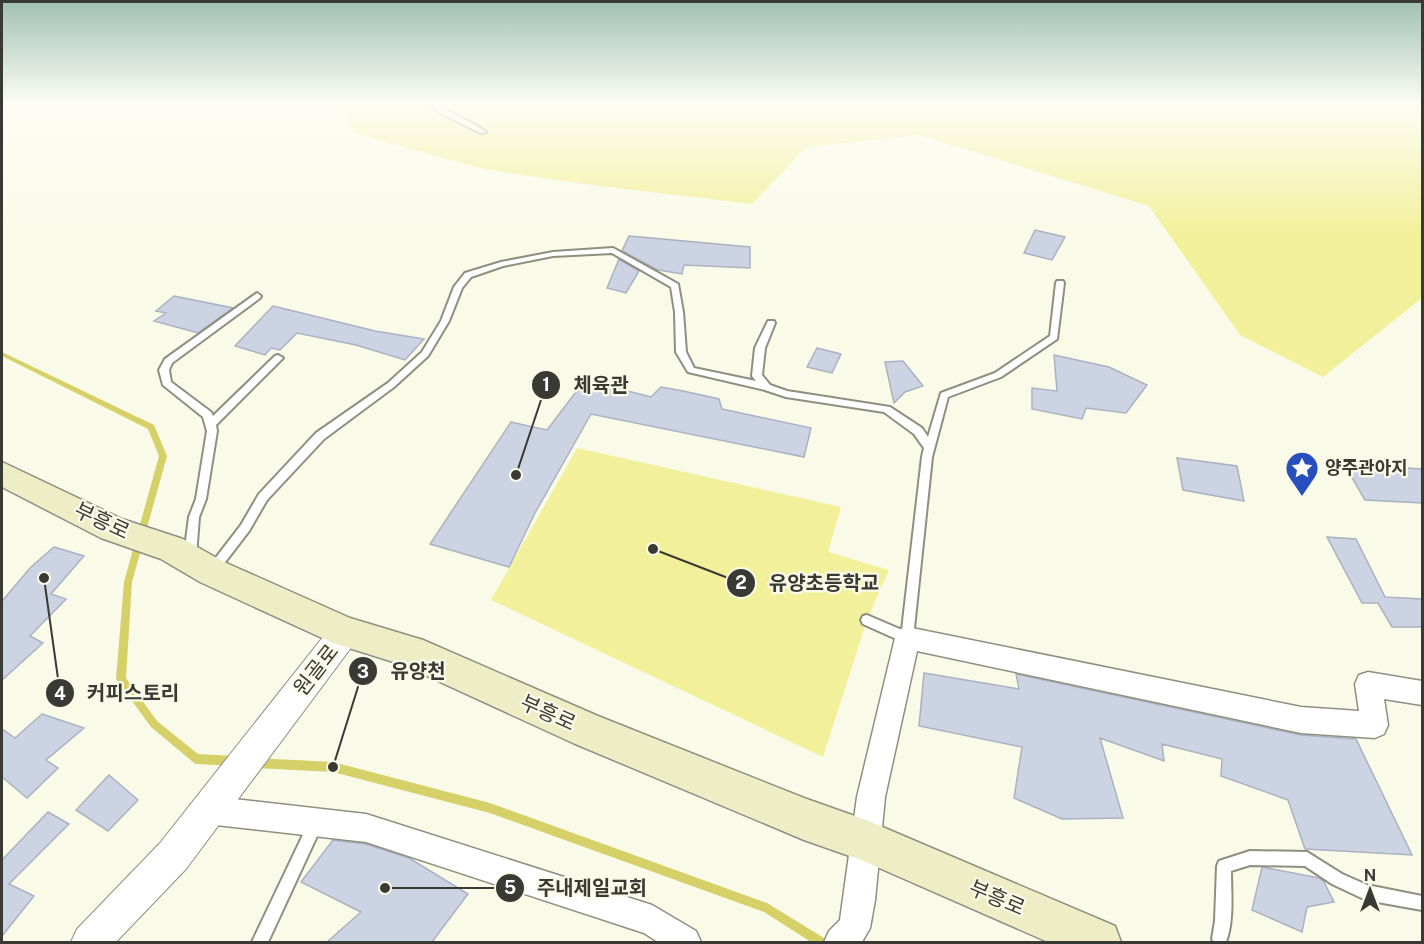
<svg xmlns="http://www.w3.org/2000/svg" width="1424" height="944" font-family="'Public Sans','Noto Sans KR',sans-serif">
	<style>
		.green { fill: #f3f09b }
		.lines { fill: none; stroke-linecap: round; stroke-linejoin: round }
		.stream { fill: #d5d168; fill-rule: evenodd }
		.building { fill: #ccd4e3; stroke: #aab1c0; stroke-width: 1.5 }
		.service-casing { stroke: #8f8f80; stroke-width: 4 }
		.minor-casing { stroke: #8f8f80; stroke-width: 3 }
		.tertiary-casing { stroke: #8f8f80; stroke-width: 2 }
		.secondary-casing { stroke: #8f8f80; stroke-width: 3 }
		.service { fill: #fff; fill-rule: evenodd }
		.minor { fill: #fff; fill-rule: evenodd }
		.tertiary { fill: #fff; fill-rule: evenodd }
		.secondary { fill: #efedc6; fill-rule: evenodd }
		.labels { text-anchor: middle; stroke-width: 4.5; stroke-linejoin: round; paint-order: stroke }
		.poi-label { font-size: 18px; font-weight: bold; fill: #3a3a34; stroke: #fafae9; text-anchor: start }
		.near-street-label { font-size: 21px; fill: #3a3a34; stroke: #fafae9 }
		.leader { fill: none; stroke: #3a3a34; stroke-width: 2 }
		.callout-dot { fill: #3a3a34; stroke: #fafae9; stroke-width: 2 }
		.mark-label { font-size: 18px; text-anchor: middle; font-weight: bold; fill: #fff }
		.callout-label { font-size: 20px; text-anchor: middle; font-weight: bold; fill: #3a3a34; stroke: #fafae9; stroke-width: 4.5; stroke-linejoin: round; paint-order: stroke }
	</style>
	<rect width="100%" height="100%" fill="#fafae9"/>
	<path class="green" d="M 326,104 L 1422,104 L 1422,298 L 1323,377 L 1240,335 L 1149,206 L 919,135 L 806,147 L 752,204 L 591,185 L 483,169 L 354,133 L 341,105 Z
		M 577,448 L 841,507 L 828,552 L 889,570 L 867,620 L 823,757 L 491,600 Z"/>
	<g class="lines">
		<path class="stream" d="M 2,352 L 154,425 L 167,456 L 132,582 L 126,678 L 157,721 L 198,754 L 234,756 L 237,758 L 239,761 L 237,764 L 234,766 L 196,764 L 193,762 L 151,727 L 116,679 L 124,582 L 159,456 L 148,429 L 2,356 Z
			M 255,758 L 333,762 L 490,803 L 767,903 L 824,938 L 826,942 L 811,942 L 764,912 L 490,813 L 333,772 L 255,768 L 252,766 L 250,763 L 252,760 Z"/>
	</g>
	<path class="building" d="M 1035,230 L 1065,237 L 1052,260 L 1024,253 Z
		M 629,236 L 750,247 L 750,268 L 684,265 L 682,274 L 658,270 L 622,251 Z
		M 619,259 L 639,271 L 626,293 L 607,288 Z
		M 174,296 L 233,308 L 198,333 L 154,321 L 166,313 L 156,311 Z
		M 273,306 L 375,331 L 424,339 L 405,360 L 356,345 L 297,333 L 280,350 L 271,348 L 265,355 L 235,346 Z
		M 817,348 L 841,354 L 832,373 L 807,367 Z
		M 1054,355 L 1109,367 L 1147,385 L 1126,413 L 1086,408 L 1082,419 L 1032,409 L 1032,388 L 1057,391 Z
		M 903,361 L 923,386 L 905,392 L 894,403 L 885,362 Z
		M 585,380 L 651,397 L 661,387 L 683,391 L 719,399 L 722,409 L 811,428 L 804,457 L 591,414 L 535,513 L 509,567 L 430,544 L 511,422 L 547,430 Z
		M 1177,458 L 1237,466 L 1244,501 L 1183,490 Z
		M 1344,464 L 1422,469 L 1422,503 L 1365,500 Z
		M 1327,537 L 1356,539 L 1385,597 L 1422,599 L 1422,627 L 1392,627 L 1378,603 L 1362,603 Z
		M 54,547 L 84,556 L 51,594 L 66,599 L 30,636 L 43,643 L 2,680 L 2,601 L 31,567 Z
		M 924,673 L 1019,689 L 1016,674 L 1301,735 L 1356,739 L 1412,855 L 1305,849 L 1288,800 L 1221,776 L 1222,759 L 1162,744 L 1164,761 L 1100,738 L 1123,818 L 1062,819 L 1014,798 L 1022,747 L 919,726 Z
		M 42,714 L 84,728 L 46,760 L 58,768 L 27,798 L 2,777 L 2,729 L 15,738 Z
		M 109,775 L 138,800 L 108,831 L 76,810 Z
		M 48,812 L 69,824 L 9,884 L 34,896 L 2,936 L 2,860 Z
		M 333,840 L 366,844 L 409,858 L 468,894 L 432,942 L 327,942 L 361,912 L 301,882 Z
		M 1262,867 L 1319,878 L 1324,882 L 1334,902 L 1307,907 L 1302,932 L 1252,910 Z"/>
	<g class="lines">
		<defs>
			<path id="service" d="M 429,104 C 436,104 479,126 486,132 L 481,133 L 442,114 Z
				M 613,248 L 678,284 L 683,312 L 686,352 L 694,368 L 756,381 L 752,376 L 755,348 L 768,321 L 774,321 L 775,323 L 765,348 L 762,375 L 770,385 L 787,391 L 890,407 L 922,428 L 928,437 L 941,393 L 995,373 L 1050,336 L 1056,283 L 1057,281 L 1063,281 L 1064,283 L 1057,339 L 1001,377 L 948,397 L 932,457 L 913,638 L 911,642 L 907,644 L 903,642 L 863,624 L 861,620 L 863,616 L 867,615 L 902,630 L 922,457 L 924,448 L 914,434 L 884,412 L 786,397 L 765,390 L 688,372 L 676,352 L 675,312 L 671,287 L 612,253 L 553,256 L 503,266 L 471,277 L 462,288 L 449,321 L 428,356 L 394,387 L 324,439 L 267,500 L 249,531 L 216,574 L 212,576 L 208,574 L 206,571 L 208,568 L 241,525 L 259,494 L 316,433 L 388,383 L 422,352 L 441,321 L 454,287 L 465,273 L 501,262 L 553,252 Z
				M 257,293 L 261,296 L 260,298 L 172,363 L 169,370 L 171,382 L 211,412 L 213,416 L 275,356 L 278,355 L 283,358 L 216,425 L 217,431 L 206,499 L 199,517 L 196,556 L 194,559 L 190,561 L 186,559 L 184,556 L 189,517 L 196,499 L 207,431 L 203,417 L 163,385 L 159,370 L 165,359 Z
				M 316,816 L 321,818 L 323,823 L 268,942 L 252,942 L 311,818 Z
				M 1250,851 L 1307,852 L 1342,874 L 1367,885 L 1422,896 L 1422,910 L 1366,900 L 1332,884 L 1305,866 L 1250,865 L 1231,871 C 1231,894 1234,920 1226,942 L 1214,942 L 1212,939 L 1215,921 L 1217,866 L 1219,861 Z"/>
			<path id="minor" d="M 907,627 L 1301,707 L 1359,711 L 1355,684 L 1359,675 L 1368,672 L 1422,681 L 1422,705 L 1384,699 L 1388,725 L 1384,734 L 1375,738 L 1301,733 L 917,651 L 885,797 L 875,900 L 870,928 L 862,942 L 824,942 L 829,931 L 840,920 L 857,797 L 895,638 L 898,630 Z
				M 207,796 L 366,814 L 652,905 L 696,931 L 701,942 L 658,942 L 644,933 L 366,842 L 207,824 L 197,820 L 193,810 L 197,800 Z"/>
			<path id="tertiary" d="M 345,619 L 356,623 L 360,632 L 356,641 L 186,869 L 116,942 L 71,942 L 77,929 L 160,843 L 334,623 Z"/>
			<path id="secondary" d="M 2,462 L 122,519 L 183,539 L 224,562 L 350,618 L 423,640 L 598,716 L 804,798 L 866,820 L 1115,926 L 1121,942 L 1048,942 L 861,860 L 804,840 L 573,743 L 403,665 L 333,643 L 200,582 L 161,559 L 101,538 L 2,487 Z"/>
		</defs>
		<use href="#service" class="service-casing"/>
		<use href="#minor" class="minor-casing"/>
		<use href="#tertiary" class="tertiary-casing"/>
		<use href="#secondary" class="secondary-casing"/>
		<use href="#service" class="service"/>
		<use href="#minor" class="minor"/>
		<use href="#tertiary" class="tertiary"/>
		<use href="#secondary" class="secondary"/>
	</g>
	<linearGradient id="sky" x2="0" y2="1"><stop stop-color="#a0c0b5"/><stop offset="0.44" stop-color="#fdfdf5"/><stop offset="1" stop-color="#fdfdf5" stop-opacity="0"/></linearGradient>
	<rect width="1424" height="236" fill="url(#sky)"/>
	<defs>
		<symbol id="sight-pin" viewBox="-11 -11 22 30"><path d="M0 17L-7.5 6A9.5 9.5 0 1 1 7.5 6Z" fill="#274fbe" stroke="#fafae9"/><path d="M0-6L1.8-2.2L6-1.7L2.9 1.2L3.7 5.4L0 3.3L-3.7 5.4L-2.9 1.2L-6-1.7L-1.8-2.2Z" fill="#fff"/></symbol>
	</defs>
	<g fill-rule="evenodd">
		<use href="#sight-pin" x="1283" y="449" width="38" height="52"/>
	</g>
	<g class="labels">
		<g class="poi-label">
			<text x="1325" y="474">양주관아지</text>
		</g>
		<g class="near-street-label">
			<text transform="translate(102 521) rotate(25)" y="7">부흥로</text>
			<text transform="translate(316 670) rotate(-52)" y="7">원골로</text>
			<text transform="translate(548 713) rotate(24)" y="7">부흥로</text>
			<text transform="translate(997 898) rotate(23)" y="7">부흥로</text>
		</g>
	</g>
	<path class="leader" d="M516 475L546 385M653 549L741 583M333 767L363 671M44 578L60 693M385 888L510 888"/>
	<g class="callout-dot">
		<circle cx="516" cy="475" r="6"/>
		<circle cx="653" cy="549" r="6"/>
		<circle cx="333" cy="767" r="6"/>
		<circle cx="44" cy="578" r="6"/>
		<circle cx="385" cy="888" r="6"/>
		<circle cx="546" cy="385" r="15"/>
		<circle cx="741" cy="583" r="15"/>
		<circle cx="363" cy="671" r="15"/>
		<circle cx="60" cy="693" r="15"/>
		<circle cx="510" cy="888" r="15"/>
	</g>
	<g class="mark-label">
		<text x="546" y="391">1</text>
		<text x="741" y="589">2</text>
		<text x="363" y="678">3</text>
		<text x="60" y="700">4</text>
		<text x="510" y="894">5</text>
	</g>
	<g class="callout-label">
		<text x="601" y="392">체육관</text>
		<text x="824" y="590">유양초등학교</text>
		<text x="418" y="678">유양천</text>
		<text x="133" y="700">커피스토리</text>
		<text x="592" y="895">주내제일교회</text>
	</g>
	<rect width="1424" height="944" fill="none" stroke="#3a3a34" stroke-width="6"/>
	<g transform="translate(1370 890)" stroke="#fafae9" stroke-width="4.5" paint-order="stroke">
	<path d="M0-4.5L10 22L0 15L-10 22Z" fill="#3a3a34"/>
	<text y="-9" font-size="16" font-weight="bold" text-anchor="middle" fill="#3a3a34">N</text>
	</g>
</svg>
